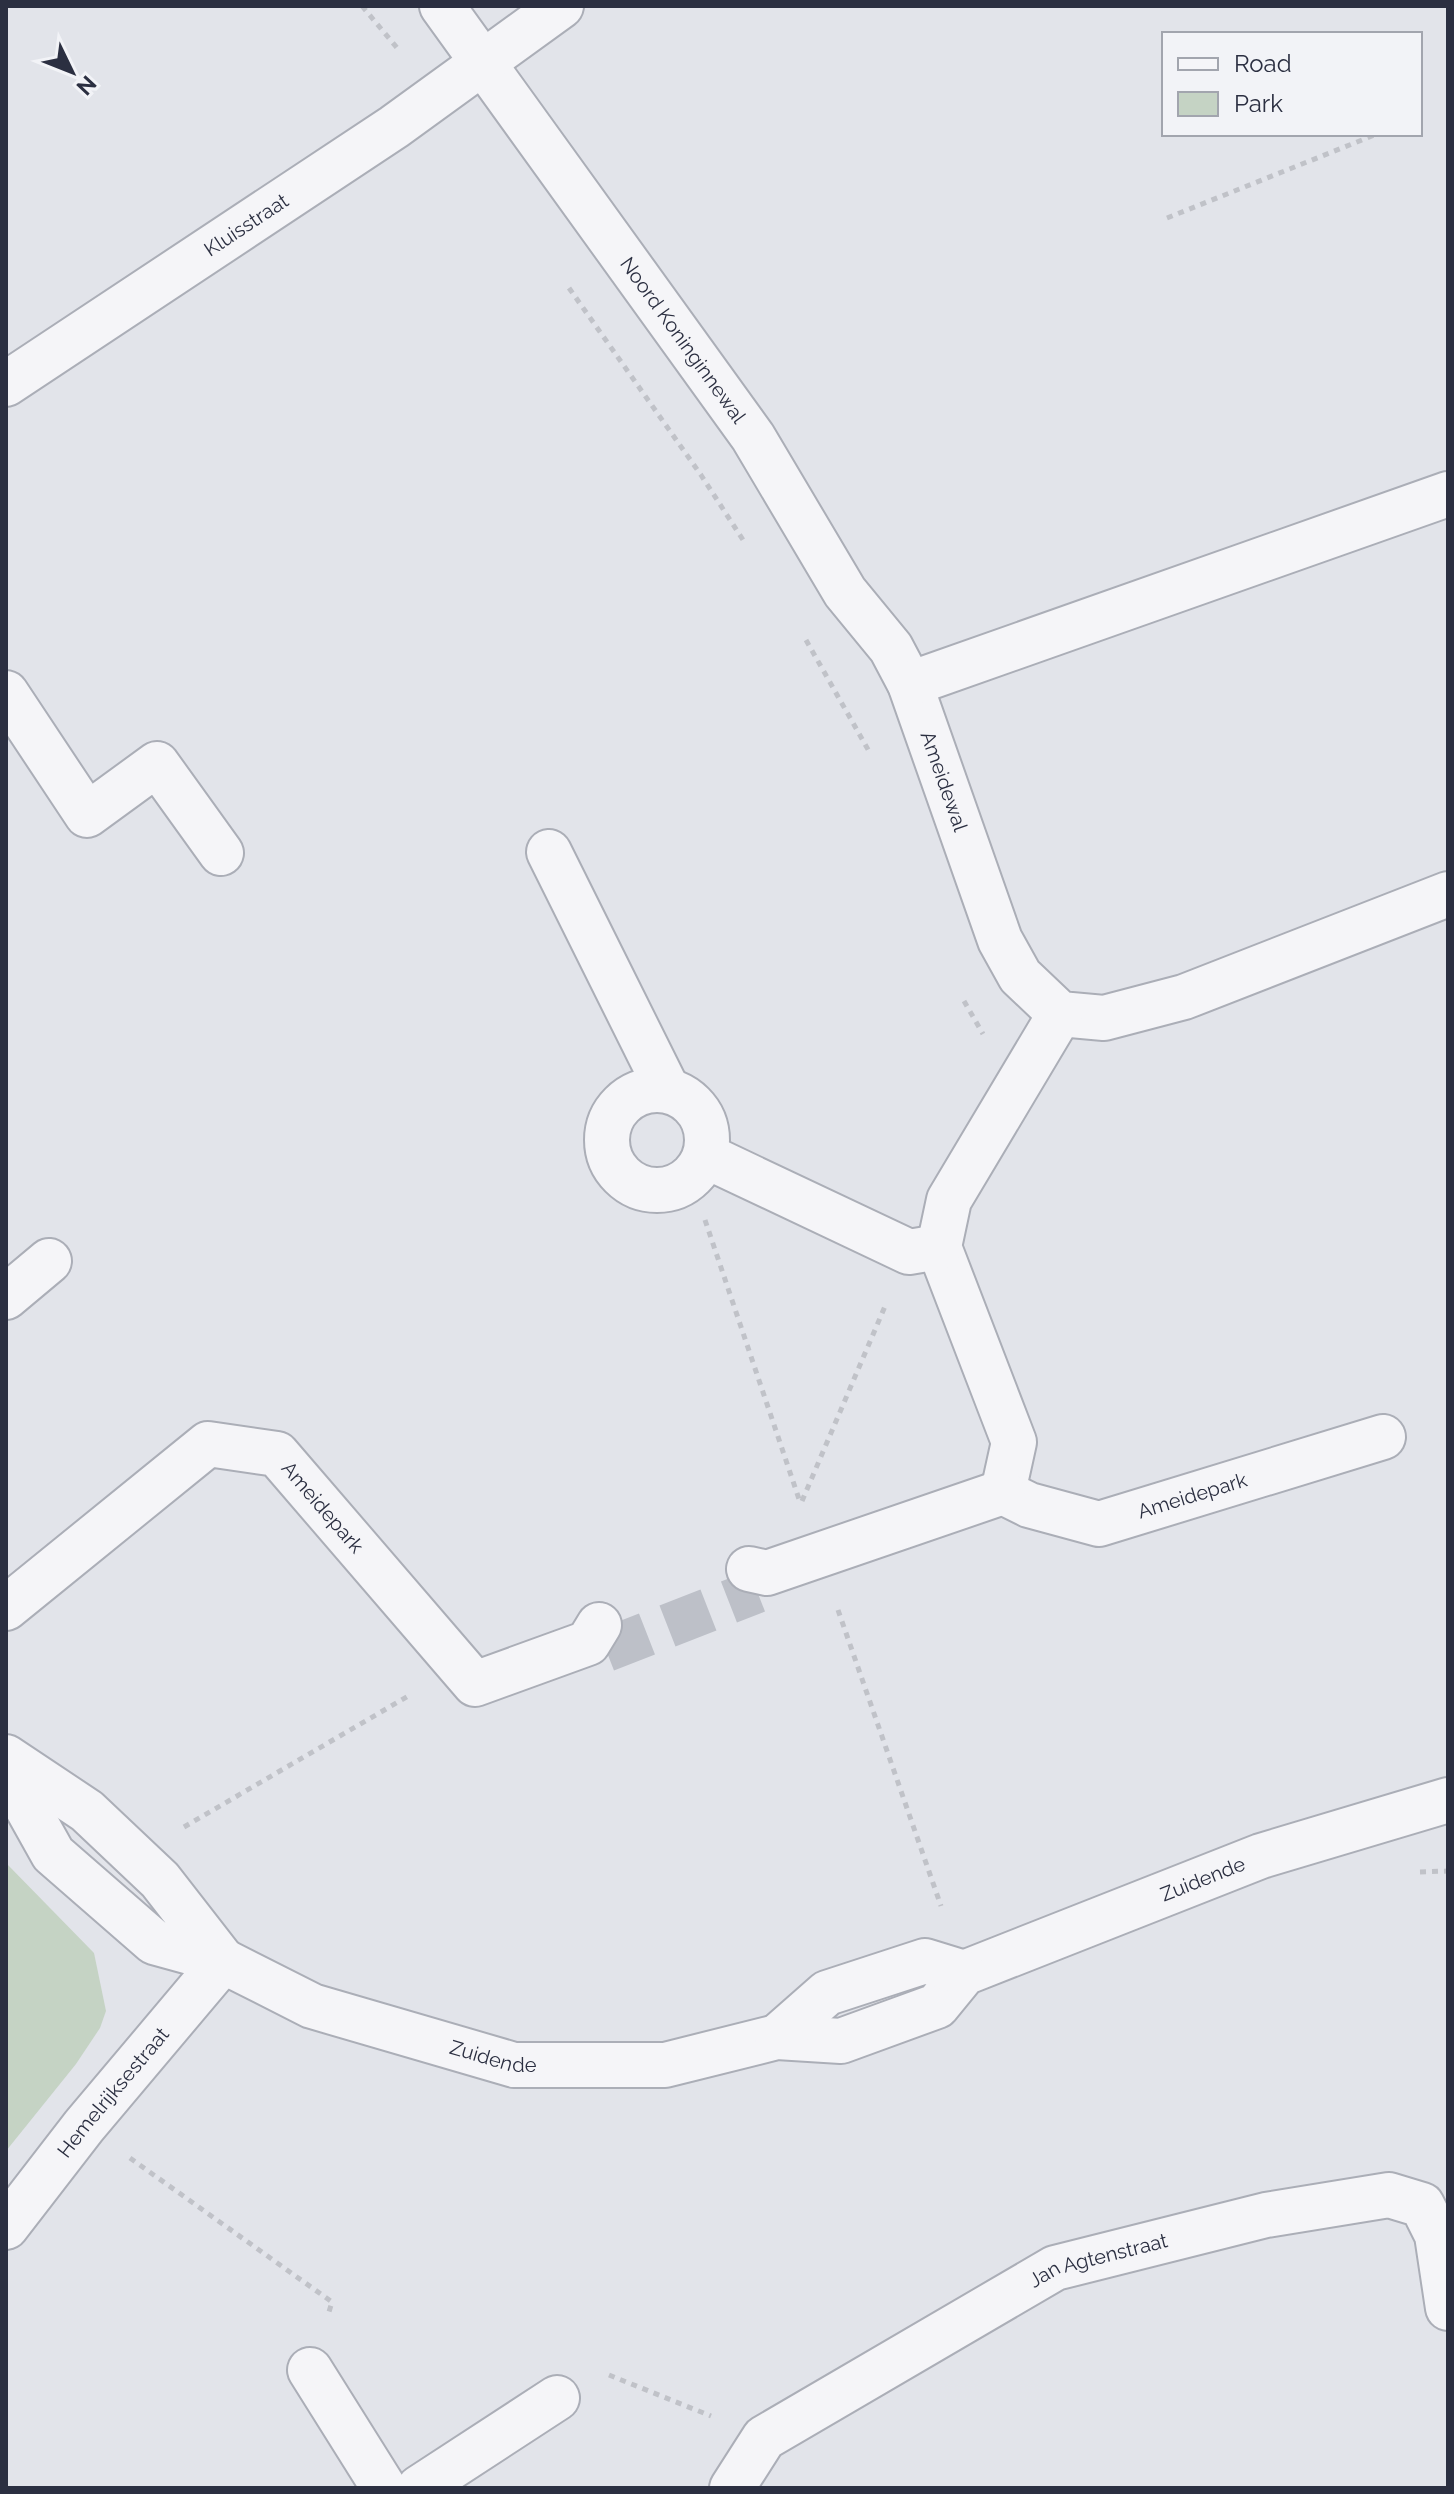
<svg xmlns="http://www.w3.org/2000/svg" width="1454" height="2494" font-family="Raleway,sans-serif">
	<style>
		.green { fill: #c5d3c4 }
		.lines { fill: none; stroke-linecap: round; stroke-linejoin: round }
		.minor-tunnel { stroke: #bdc0c8; stroke-width: 44; stroke-dasharray: 44 22; stroke-linecap: butt }
		.minor-casing { stroke: #abaeb7; stroke-width: 48 }
		.path { stroke: #c0c2c8; stroke-width: 5; stroke-dasharray: 6 6; stroke-linecap: butt }
		.minor { stroke: #f5f5f8; stroke-width: 44 }
		.labels { text-anchor: middle; stroke-width: 8; stroke-linejoin: round; paint-order: stroke }
		.street-label { font-size: 20px; fill: #2b2f41; stroke: #f2f3f7 }
	</style>
	<rect width="100%" height="100%" fill="#e2e4ea"/>
	<path class="green" d="M 6,1863 L 94,1953 L 106,2011 L 100,2028 L 76,2064 L 6,2151 Z"/>
	<g class="lines">
		<path class="minor-tunnel" d="M 606,1650 L 757,1591"/>
		<defs>
			<g id="minor">
				<path id="s1" d="M 442,6 L 753,437 L 845,592 L 891,648 L 910,684 L 1000,940 L 1020,976 L 1060,1014 L 1104,1018 L 1184,997 L 1448,894"/>
				<path id="s2" d="M 6,384 L 394,127 L 561,6"/>
				<path d="M 910,684 L 1448,494"/>
				<path d="M 6,693 L 87,815 L 157,764 L 221,853"/>
				<path d="M 549,852 L 667,1089"/>
				<path id="s3" d="M 1060,1014 L 949,1200 L 939,1247 L 1014,1442 L 1003,1492 L 1029,1505 L 1099,1524 L 1383,1437"/>
				<circle cx="657" cy="1140" r="50"/>
				<path d="M 706,1156 L 909,1252 L 939,1247"/>
				<path d="M 6,1297 L 49,1261"/>
				<path d="M 749,1569 L 767,1573 L 1003,1492"/>
				<path id="s4" d="M 6,1608 L 208,1444 L 277,1454 L 475,1684 L 588,1643 L 599,1625"/>
				<path d="M 6,1757 L 87,1811 L 160,1880 L 223,1961"/>
				<path id="s5" d="M 6,1770 L 53,1854 L 154,1942 L 223,1961 L 312,2006 L 514,2065 L 665,2065 L 777,2037 L 841,2041 L 937,2006 L 964,1973 L 1261,1856 L 1448,1800"/>
				<path d="M 777,2037 L 827,1993 L 925,1961 L 964,1973"/>
				<path id="s6" d="M 6,2227 L 84,2126 L 223,1961"/>
				<path d="M 310,2370 L 384,2488"/>
				<path d="M 419,2488 L 557,2398"/>
				<path id="s7" d="M 732,2488 L 764,2438 L 1055,2268 L 1266,2215 L 1389,2195 L 1422,2205 L 1437,2235 L 1448,2308"/>
			</g>
		</defs>
		<use href="#minor" class="minor-casing"/>
		<path class="path" d="M 362,6 L 398,49
			M 1167,218 L 1377,134
			M 569,288 L 701,475 L 745,543
			M 806,640 L 870,753
			M 964,1001 L 983,1034
			M 705,1220 L 800,1502
			M 802,1501 L 886,1304
			M 838,1610 L 941,1906
			M 184,1827 L 410,1695
			M 1420,1872 L 1448,1871
			M 130,2158 L 332,2302 L 328,2315
			M 609,2375 L 711,2416"/>
		<use href="#minor" class="minor"/>
	</g>
	<g class="labels">
		<g class="street-label">
			<text dy="7" stroke="none"><textPath href="#s2" startOffset="288">Kluisstraat</textPath></text>
			<text dy="7" stroke="none"><textPath href="#s1" startOffset="412">Noord Koninginnewal</textPath></text>
			<text dy="7" stroke="none"><textPath href="#s1" startOffset="928">Ameidewal</textPath></text>
			<text dy="7" stroke="none"><textPath href="#s3" startOffset="724">Ameidepark</textPath></text>
			<text dy="7" stroke="none"><textPath href="#s4" startOffset="400">Ameidepark</textPath></text>
			<text dy="7" stroke="none"><textPath href="#s5" startOffset="1344">Zuidende</textPath></text>
			<text dy="7" stroke="none"><textPath href="#s5" startOffset="590">Zuidende</textPath></text>
			<text dy="7" stroke="none"><textPath href="#s6" startOffset="172">Hemelrijksestraat</textPath></text>
			<text dy="7" stroke="none"><textPath href="#s7" startOffset="440">Jan Agtenstraat</textPath></text>
		</g>
	</g>
	<rect width="1454" height="2494" fill="none" stroke="#2b2f41" stroke-width="16"/>
	<rect x="1162" y="32" width="260" height="104" fill="#f2f3f7" stroke="#a2a5ae" stroke-width="2"/>
	<rect x="1178" y="58" width="40" height="12" fill="#f5f5f8" stroke="#a2a5ae" stroke-width="2"/>
	<text x="1234" y="72" font-size="24" fill="#2b2f41">Road</text>
	<rect x="1178" y="92" width="40" height="24" fill="#c5d3c4" stroke="#a2a5ae" stroke-width="2"/>
	<text x="1234" y="112" font-size="24" fill="#2b2f41">Park</text>
	<g transform="translate(72 72) rotate(133)" stroke="#f2f3f7" stroke-width="6" paint-order="stroke">
	<path d="M0-6L14 30L0 20L-14 30Z" fill="#2b2f41"/>
	<text y="-12" font-size="22" font-weight="bold" text-anchor="middle" fill="#2b2f41">N</text>
	</g>
</svg>
